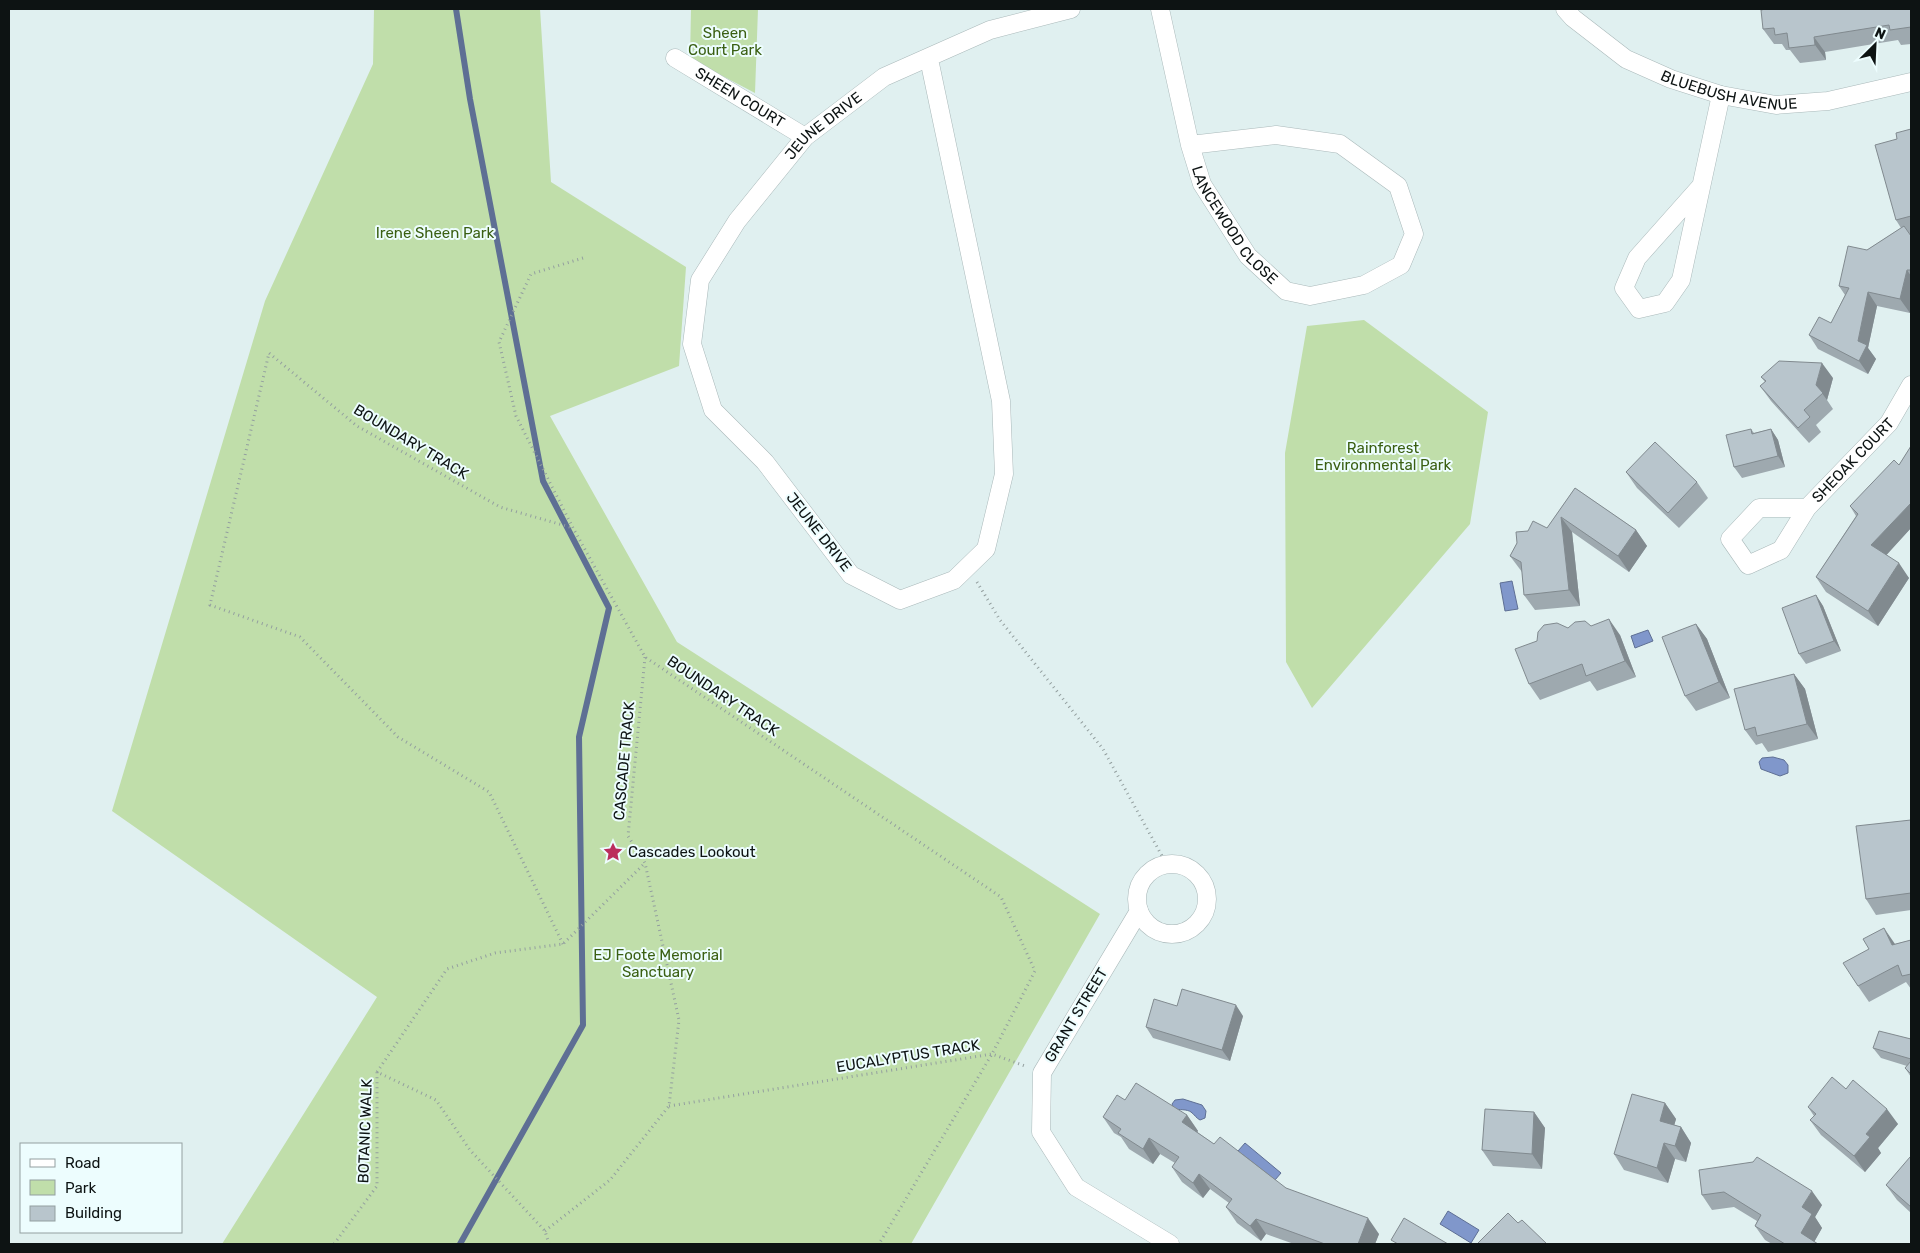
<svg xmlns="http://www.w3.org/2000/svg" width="1920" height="1253" font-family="Rubik,sans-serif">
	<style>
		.green { fill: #c0deaa }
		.water { fill: #8097cb; stroke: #5e6f94 }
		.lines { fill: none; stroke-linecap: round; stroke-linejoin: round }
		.stream { stroke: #5e6f94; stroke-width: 6 }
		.minor-casing { stroke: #aab9ba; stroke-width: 19 }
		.path { stroke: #939f9f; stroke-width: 3; stroke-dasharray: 1 4; stroke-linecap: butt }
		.minor { stroke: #fff; stroke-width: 18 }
		.wall { fill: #9ea9af }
		.shaded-wall { fill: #818a8f }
		.building { fill: #b8c5cc; stroke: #818a8f }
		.labels { text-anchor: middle; stroke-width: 4; stroke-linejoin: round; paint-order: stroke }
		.park-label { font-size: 15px; fill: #3a5f12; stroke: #edfdfe }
		.street-label { font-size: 15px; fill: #0d1313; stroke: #edfdfe }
		.poi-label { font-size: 15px; fill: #0d1313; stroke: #edfdfe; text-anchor: start }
	</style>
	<rect width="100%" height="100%" fill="#e0f0f0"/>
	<path class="green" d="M 374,9 L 540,9 L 551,182 L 686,267 L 679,366 L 550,416 L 677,642 L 1100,914 L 911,1244 L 222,1244 L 377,997 L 112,811 L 265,301 L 373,64 Z
		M 691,9 L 758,9 L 755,93 L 690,59 Z
		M 1364,320 L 1488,412 L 1470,524 L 1312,708 L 1286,662 L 1285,453 L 1307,326 Z"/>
	<path class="water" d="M 1512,581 L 1518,609 L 1505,611 L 1500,583 Z
		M 1648,630 L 1653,641 L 1635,648 L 1631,636 Z
		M 1773,757 L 1784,760 L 1788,765 L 1788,773 L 1780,776 L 1761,769 L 1759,762 L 1762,758 Z
		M 1183,1099 L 1202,1105 L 1206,1111 L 1205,1118 L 1200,1120 C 1196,1118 1195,1115 1191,1112 C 1187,1109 1179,1110 1174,1109 L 1172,1104 L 1175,1100 Z
		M 1245,1143 L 1281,1173 L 1275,1180 L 1238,1151 Z
		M 1448,1211 L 1479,1230 L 1471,1243 L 1440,1224 Z"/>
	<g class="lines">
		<path class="stream" d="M 456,9 L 470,99 L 543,481 L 609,608 L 579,737 L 583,1025 L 460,1244"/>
		<defs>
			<g id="minor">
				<path id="s1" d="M 1160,9 L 1190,145 L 1202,184 L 1248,256 L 1286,291 L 1310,296 L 1364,285 L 1401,265 L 1414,234 L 1398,186 L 1340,144 L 1276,135 L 1190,145"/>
				<path id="s2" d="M 1565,9 L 1573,18 L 1626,59 L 1671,79 L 1721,95 L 1776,105 L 1828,101 L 1911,82"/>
				<path id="s3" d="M 675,58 L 805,137"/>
				<path id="s4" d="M 929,59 L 1001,401 L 1004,474 L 986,549 L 954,580 L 900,600 L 851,575 L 765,462 L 713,410 L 692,344 L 700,280 L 737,221 L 805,137 L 884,77 L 990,30 L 1071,9"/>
				<path d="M 1701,186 L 1637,258 L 1624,288 L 1639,309 L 1665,303 L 1681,280 L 1721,95"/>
				<path id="s5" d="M 1807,508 L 1759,508 L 1730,539 L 1748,565 L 1781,550 L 1807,508 L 1889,423 L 1911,385"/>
				<circle cx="1172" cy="899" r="35"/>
				<path d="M 1139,911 L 1042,1073 L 1041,1132 L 1076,1187 L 1170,1244"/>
			</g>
		</defs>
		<use href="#minor" class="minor-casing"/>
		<path class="path" d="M 583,258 L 531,274 L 499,342 L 516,416 L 573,528 L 645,657 L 1001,897 L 1035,971 L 992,1054 L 879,1244
			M 977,582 L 1000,620 L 1103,749 L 1167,865
			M 563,944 L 489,792 L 398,737 L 300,637 L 210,605 L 269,353 L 357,426 L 500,507 L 573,528
			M 377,1072 L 447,969 L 495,953 L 563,944 L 645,863
			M 669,1106 L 992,1054 L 1025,1066
			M 545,1231 L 610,1180 L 669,1106 L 679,1020 L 645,863 L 628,836 L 645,657
			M 334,1244 L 377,1186 L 377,1072 L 436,1100 L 470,1150 L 545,1231 L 549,1244"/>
		<use href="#minor" class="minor"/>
	</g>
	<path class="wall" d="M 1911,9 L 1911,44 L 1901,45 L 1898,40 L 1825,52 L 1826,60 L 1800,63 L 1790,50 L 1786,50 L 1782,44 L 1774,44 L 1763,29 Z
		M 1911,129 L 1911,234 L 1910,235 L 1911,236 L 1911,306 L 1910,313 L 1877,306 L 1868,348 L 1876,359 L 1868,374 L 1818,349 L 1809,335 L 1831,323 L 1845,295 L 1839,286 L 1867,250 L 1901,228 L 1896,220 L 1897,139 Z
		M 1761,377 L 1833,378 L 1827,400 L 1833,409 L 1816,425 L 1821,432 L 1809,443 L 1771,401 L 1760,386 L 1765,382 Z
		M 1751,429 L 1754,433 L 1771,429 L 1778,440 L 1785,467 L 1742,478 L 1734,467 Z
		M 1911,446 L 1911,528 L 1886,555 L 1909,578 L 1878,626 L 1826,592 L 1816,577 L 1856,516 L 1850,506 L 1899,465 Z
		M 1626,472 L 1697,482 L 1708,498 L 1679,528 L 1637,488 Z
		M 1575,488 L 1636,530 L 1647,546 L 1629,572 L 1572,532 L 1580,606 L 1535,610 L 1524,595 L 1522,572 L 1510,556 L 1517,543 L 1528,531 L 1547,528 Z
		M 1816,595 L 1823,606 L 1841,651 L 1806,664 L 1799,654 Z
		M 1696,624 L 1707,639 L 1730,698 L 1696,711 L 1685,696 Z
		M 1591,626 L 1620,635 L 1636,677 L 1597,691 L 1590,681 L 1540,700 L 1529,684 L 1537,641 L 1568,628 Z
		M 1794,674 L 1805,689 L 1818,739 L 1768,752 L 1762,743 L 1756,745 L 1745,730 Z
		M 1911,820 L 1911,910 L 1876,915 L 1866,899 Z
		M 1911,940 L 1911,989 L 1906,982 L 1869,1002 L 1858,986 L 1895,944 Z
		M 1177,1006 L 1243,1016 L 1230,1061 L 1153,1038 L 1146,1027 Z
		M 1911,1039 L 1911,1077 L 1905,1068 L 1907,1066 L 1881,1058 L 1873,1048 Z
		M 1846,1089 L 1898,1124 L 1878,1148 L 1881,1153 L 1865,1172 L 1821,1135 L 1810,1120 L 1814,1116 L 1808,1107 Z
		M 1125,1100 L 1187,1115 L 1198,1131 L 1197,1132 L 1214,1144 L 1286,1188 L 1379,1234 L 1375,1244 L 1294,1244 L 1266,1234 L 1261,1241 L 1237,1223 L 1226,1207 L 1229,1203 L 1210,1189 L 1203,1198 L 1182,1182 L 1172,1167 L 1175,1163 L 1160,1154 L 1153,1164 L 1129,1149 L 1121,1137 L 1114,1133 L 1103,1117 Z
		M 1665,1103 L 1676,1119 L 1674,1125 L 1681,1127 L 1691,1143 L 1686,1162 L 1675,1159 L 1668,1183 L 1624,1170 L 1614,1154 Z
		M 1534,1112 L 1545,1128 L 1542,1169 L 1493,1166 L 1482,1150 Z
		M 1911,1158 L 1911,1213 L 1897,1200 L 1886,1185 Z
		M 1699,1170 L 1822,1205 L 1815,1217 L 1822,1228 L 1814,1242 L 1818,1244 L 1772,1244 L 1765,1240 L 1755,1226 L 1757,1221 L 1734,1207 L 1712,1210 L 1702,1195 Z"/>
	<path class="shaded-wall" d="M 1814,37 L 1825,52 L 1826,60 L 1815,45 Z
		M 1907,270 L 1911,276 L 1911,306 L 1910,313 L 1900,299 Z
		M 1868,292 L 1877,306 L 1868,348 L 1876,359 L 1868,374 L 1859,361 L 1858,341 Z
		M 1822,363 L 1833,378 L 1827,400 L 1816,385 Z
		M 1771,429 L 1778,440 L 1785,467 L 1778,456 Z
		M 1911,503 L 1911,528 L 1882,560 L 1871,545 Z
		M 1561,517 L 1572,532 L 1580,606 L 1569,590 Z
		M 1636,530 L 1647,546 L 1629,572 L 1618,556 Z
		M 1899,563 L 1909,578 L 1878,626 L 1868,611 Z
		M 1816,595 L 1823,606 L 1841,651 L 1834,641 Z
		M 1609,619 L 1620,635 L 1636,677 L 1625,661 Z
		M 1696,624 L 1707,639 L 1730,698 L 1719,682 Z
		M 1794,674 L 1805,689 L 1818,739 L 1807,724 Z
		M 1884,928 L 1895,944 L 1903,960 L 1892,945 Z
		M 1236,1005 L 1243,1016 L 1230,1061 L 1222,1050 Z
		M 1665,1103 L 1676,1119 L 1671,1137 L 1660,1121 Z
		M 1887,1109 L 1898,1124 L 1878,1148 L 1881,1153 L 1865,1172 L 1854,1156 L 1866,1134 Z
		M 1534,1112 L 1545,1128 L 1542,1169 L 1532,1154 Z
		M 1187,1115 L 1198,1131 L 1193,1138 L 1182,1122 Z
		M 1681,1127 L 1691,1143 L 1686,1162 L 1675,1146 Z
		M 1149,1138 L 1160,1154 L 1153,1164 L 1143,1149 Z
		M 1664,1143 L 1675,1159 L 1668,1183 L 1657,1168 Z
		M 1199,1174 L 1210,1189 L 1203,1198 L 1193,1183 Z
		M 1812,1191 L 1822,1205 L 1815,1217 L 1822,1228 L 1813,1244 L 1801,1233 L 1802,1207 Z
		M 1368,1218 L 1379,1234 L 1375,1244 L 1358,1244 Z
		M 1256,1219 L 1266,1234 L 1261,1241 L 1250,1226 Z"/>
	<path class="building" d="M 1766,9 L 1911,9 L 1911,27 L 1890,30 L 1889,25 L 1814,37 L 1815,45 L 1789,48 L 1787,33 L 1775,35 L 1774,28 L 1763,29 L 1761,10 Z
		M 1911,129 L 1911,216 L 1896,220 L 1875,145 L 1897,139 L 1896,133 Z
		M 1904,226 L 1911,236 L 1911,270 L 1907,270 L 1900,299 L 1868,292 L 1858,341 L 1867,345 L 1859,361 L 1809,335 L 1819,317 L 1831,323 L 1849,288 L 1839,286 L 1848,246 L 1867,250 Z
		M 1779,361 L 1822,363 L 1816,385 L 1823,393 L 1804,410 L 1810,417 L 1798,428 L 1760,386 L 1766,381 L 1761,377 Z
		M 1751,429 L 1752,434 L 1771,429 L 1778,456 L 1734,467 L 1726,435 Z
		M 1655,442 L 1697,482 L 1668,513 L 1626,472 Z
		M 1911,446 L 1911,503 L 1871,545 L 1899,563 L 1868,611 L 1816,577 L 1858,514 L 1850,506 L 1894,460 L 1899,465 Z
		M 1575,488 L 1636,530 L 1618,556 L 1561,517 L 1569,590 L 1524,595 L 1521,562 L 1510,556 L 1517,543 L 1516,532 L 1528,531 L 1533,521 L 1547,528 Z
		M 1816,595 L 1834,641 L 1799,654 L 1782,608 Z
		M 1609,619 L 1625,661 L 1586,676 L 1582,664 L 1529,684 L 1515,649 L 1537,641 L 1538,632 L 1544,625 L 1557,623 L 1568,628 L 1575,622 L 1585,621 L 1591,626 Z
		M 1696,624 L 1719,682 L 1685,696 L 1662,637 Z
		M 1794,674 L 1807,724 L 1757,736 L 1755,727 L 1745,730 L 1734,689 Z
		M 1911,820 L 1911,893 L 1866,899 L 1856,826 Z
		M 1884,928 L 1892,945 L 1911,940 L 1911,974 L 1902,976 L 1898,965 L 1858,986 L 1843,963 L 1869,949 L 1863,939 Z
		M 1182,989 L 1236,1005 L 1222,1050 L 1146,1027 L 1154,999 L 1177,1006 Z
		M 1879,1031 L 1911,1039 L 1911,1059 L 1873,1048 Z
		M 1911,1061 L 1911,1074 L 1905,1068 Z
		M 1832,1077 L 1846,1089 L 1853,1080 L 1887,1109 L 1866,1134 L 1870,1137 L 1854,1156 L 1810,1120 L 1816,1114 L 1808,1107 Z
		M 1136,1083 L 1187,1115 L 1182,1122 L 1214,1144 L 1220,1137 L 1286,1188 L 1368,1218 L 1358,1244 L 1325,1244 L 1256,1219 L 1250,1226 L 1226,1207 L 1232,1199 L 1199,1174 L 1193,1183 L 1172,1167 L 1179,1157 L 1149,1138 L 1143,1149 L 1118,1133 L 1121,1129 L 1103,1117 L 1117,1095 L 1125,1100 Z
		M 1632,1094 L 1665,1103 L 1660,1121 L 1681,1127 L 1675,1146 L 1664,1143 L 1657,1168 L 1614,1154 Z
		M 1485,1109 L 1534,1112 L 1532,1154 L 1482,1150 Z
		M 1757,1157 L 1812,1191 L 1802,1207 L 1812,1214 L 1801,1233 L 1818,1244 L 1785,1244 L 1755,1226 L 1761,1215 L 1724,1192 L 1702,1195 L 1699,1170 L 1753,1162 Z
		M 1910,1157 L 1911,1158 L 1911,1207 L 1886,1185 Z
		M 1508,1213 L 1518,1223 L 1522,1220 L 1547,1244 L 1477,1244 Z
		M 1404,1218 L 1448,1244 L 1398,1244 L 1391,1240 Z"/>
	<defs>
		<symbol id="sight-bare" viewBox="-9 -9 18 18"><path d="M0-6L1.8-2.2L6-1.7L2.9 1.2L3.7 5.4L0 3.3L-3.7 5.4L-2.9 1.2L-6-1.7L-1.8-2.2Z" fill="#bb2d5d" stroke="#edfdfe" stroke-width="2.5" paint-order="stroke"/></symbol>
	</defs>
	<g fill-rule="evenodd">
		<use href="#sight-bare" x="599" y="838" width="28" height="28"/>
	</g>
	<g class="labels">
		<g class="park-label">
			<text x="725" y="38">Sheen<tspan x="725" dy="17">Court Park</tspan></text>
			<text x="435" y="238">Irene Sheen Park</text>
			<text x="1383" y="453">Rainforest<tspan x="1383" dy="17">Environmental Park</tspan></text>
			<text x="658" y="960">EJ Foote Memorial<tspan x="658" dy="17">Sanctuary</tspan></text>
		</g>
		<g class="street-label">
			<text dy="5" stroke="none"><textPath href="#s2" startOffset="188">BLUEBUSH AVENUE</textPath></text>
			<text dy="5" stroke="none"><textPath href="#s3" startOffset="76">SHEEN COURT</textPath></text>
			<text dy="5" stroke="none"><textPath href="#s4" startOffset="1205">JEUNE DRIVE</textPath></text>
			<text dy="5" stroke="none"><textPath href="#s1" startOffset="232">LANCEWOOD CLOSE</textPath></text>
			<text transform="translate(411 442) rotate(31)" y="5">BOUNDARY TRACK</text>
			<text dy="5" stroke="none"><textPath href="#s5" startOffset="274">SHEOAK COURT</textPath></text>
			<text transform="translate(819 532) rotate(52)" y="5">JEUNE DRIVE</text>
			<text transform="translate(723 696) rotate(34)" y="5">BOUNDARY TRACK</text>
			<text transform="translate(624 761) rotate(-85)" y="5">CASCADE TRACK</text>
			<text transform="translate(1076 1015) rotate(-59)" y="5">GRANT STREET</text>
			<text transform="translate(908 1056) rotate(-9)" y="5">EUCALYPTUS TRACK</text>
			<text transform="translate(365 1131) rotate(-88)" y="5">BOTANIC WALK</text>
		</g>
		<g class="poi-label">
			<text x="628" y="857">Cascades Lookout</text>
		</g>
	</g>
	<rect width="1920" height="1253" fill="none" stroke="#0d1313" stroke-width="20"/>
	<rect x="20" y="1143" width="162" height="90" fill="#edfdfe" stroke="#939fa0"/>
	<rect x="30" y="1159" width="25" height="8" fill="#ffffff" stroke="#939fa0"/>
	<text x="65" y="1168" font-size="15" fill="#0d1313">Road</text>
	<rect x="30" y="1180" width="25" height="15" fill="#c0deaa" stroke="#939fa0"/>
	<text x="65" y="1193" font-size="15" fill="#0d1313">Park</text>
	<rect x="30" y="1206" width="25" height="15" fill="#b8c5cc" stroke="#939fa0"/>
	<text x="65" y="1218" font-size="15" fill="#0d1313">Building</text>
	<g transform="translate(1875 45) rotate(24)" stroke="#edfdfe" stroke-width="4" paint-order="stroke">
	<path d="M0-4L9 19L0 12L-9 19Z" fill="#0d1313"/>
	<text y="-8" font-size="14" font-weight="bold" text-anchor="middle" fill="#0d1313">N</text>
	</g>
</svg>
